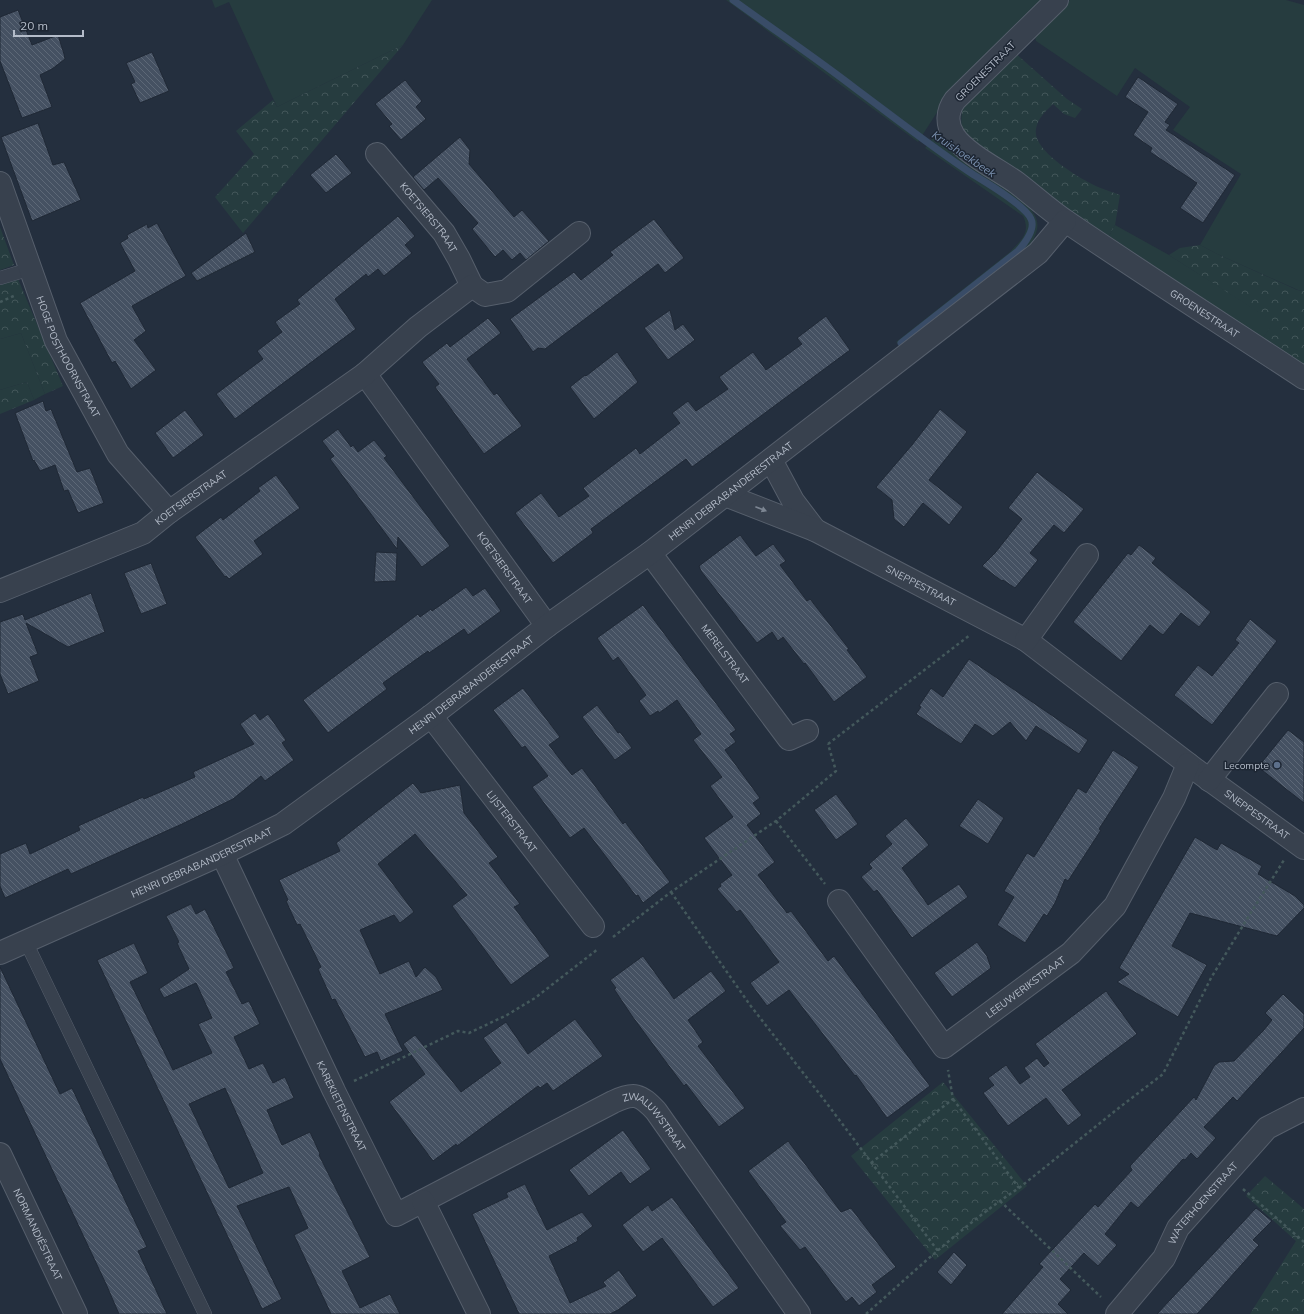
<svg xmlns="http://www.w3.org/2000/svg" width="1304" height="1314" font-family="Mulish,sans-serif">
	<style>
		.grass { fill: #263c3f }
		.forest { fill: url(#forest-crowns) }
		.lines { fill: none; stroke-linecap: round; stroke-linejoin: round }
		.stream { stroke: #394c67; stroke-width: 7 }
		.building { fill: url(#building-back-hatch); stroke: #1f2835; fill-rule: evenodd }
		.lane-casing { stroke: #565f6c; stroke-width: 14 }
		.street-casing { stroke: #565f6c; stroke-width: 24 }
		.path { stroke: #44595c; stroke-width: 2.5; stroke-dasharray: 3 3; stroke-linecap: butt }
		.lane { stroke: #38414e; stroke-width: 13 }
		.street { stroke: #38414e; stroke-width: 22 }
		.oneway { fill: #7c8592 }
		.service-dot { fill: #5c6f8a; stroke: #1d2633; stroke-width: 1.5 }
		.labels { text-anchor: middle; stroke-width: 3; stroke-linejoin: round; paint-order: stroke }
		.street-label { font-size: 10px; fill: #b4bcc9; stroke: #1d2633 }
		.poi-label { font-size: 10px; fill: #b4bcc9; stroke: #1d2633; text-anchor: end }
		.water-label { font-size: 11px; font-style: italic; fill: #7c92b1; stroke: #1d2633 }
	</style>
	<defs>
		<pattern id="forest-crowns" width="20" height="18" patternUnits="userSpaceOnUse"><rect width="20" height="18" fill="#263c3f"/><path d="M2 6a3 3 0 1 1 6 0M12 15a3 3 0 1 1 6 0" fill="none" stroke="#435659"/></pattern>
		<pattern id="building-back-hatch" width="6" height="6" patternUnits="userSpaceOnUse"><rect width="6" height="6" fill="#455162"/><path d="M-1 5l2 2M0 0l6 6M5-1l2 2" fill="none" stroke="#5d6877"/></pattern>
	</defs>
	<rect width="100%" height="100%" fill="#242f3e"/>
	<path class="grass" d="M 212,0 L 432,0 L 403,45 L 277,107 L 229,2 L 215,8 Z
		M 726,0 L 1047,0 L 952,89 L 918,142 Z
		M 1070,0 L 1286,0 L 1304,5 L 1304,291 L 1298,290 L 1217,254 L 1200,245 L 1241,174 L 1173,130 L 1190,107 L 1135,68 L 1117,96 L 1036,41 L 1034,33 Z
		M 933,138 L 1024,201 C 1043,222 1040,228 1027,251 L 906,348 L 896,342 L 1010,252 C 1021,240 1031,233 1023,216 L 925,148 Z
		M 1115,225 L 1169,255 L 1275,322 L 1263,338 L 1109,236 Z
		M 21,333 L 45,394 L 34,400 L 27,382 L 0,390 L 0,339 Z"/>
	<path class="forest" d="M 403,45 L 243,233 L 215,197 L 254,154 L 236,131 L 273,100 L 277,107 Z
		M 1014,52 L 1067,99 L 1082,109 L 1075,118 L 1064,114 L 1053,104 C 1045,112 1038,118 1036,129 C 1032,149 1073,174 1088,182 C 1098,188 1110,191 1120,195 L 1115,225 L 1109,236 L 976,148 L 961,129 L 962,109 Z
		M 0,227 L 14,265 L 0,270 Z
		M 1200,245 L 1217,254 L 1297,290 L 1304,291 L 1304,365 L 1263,338 L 1274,322 L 1169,255 L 1180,248 Z
		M 18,279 L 63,386 L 45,394 L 21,333 L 0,339 L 0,285 Z
		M 27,382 L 34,400 L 0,414 L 0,390 Z
		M 943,1082 L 1027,1186 L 935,1260 L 851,1156 Z
		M 1265,1176 L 1304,1209 L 1304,1314 L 1250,1314 L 1296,1241 L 1246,1196 Z"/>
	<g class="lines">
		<path class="stream" d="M 733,0 C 774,30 816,58 856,89 C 895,118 933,148 974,175 C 987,183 1026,206 1031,219 C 1036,229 1024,244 1018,251 L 901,343"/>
	</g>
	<path class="building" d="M 18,10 L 32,45 L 58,35 L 64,54 L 65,59 L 52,69 L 40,75 L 52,107 L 22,118 L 0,61 L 0,17 Z
		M 152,52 L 169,91 L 140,103 L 131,84 L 135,82 L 126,63 Z
		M 1138,77 L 1178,104 L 1165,122 L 1170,125 L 1166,130 L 1235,175 L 1203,223 L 1180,208 L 1197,183 L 1150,152 L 1152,148 L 1133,135 L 1148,112 L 1125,97 Z
		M 405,80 L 422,101 L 416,107 L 426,119 L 401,140 L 389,126 L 392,124 L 375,104 Z
		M 38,123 L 53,165 L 64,162 L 81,200 L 32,221 L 1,137 Z
		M 460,137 L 470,150 L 469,164 L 514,217 L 522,210 L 549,241 L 526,260 L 520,253 L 512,260 L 503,250 L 495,257 L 472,229 L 478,223 L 438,178 L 424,190 L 413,177 Z
		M 336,154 L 352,173 L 326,193 L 310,175 Z
		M 398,216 L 415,236 L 405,245 L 412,253 L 384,276 L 378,269 L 368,277 L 366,274 L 335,299 L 356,329 L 235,419 L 216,394 L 263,359 L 257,351 L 282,332 L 275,322 L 300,304 L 297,300 Z
		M 654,219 L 684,258 L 665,273 L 658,264 L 545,349 L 538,348 L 533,352 L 510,319 L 574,272 L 581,280 L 613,255 L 610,252 Z
		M 157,223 L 186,276 L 132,306 L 146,331 L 134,340 L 156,370 L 131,389 L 115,361 L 112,363 L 80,303 L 135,271 L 120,243 L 128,238 L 127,235 L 147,224 L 148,228 Z
		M 246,233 L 255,252 L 197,281 L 191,273 Z
		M 670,310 L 675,330 L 683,324 L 695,340 L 668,360 L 644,328 Z
		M 826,316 L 850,350 L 692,467 L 686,459 L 591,529 L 593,533 L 553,563 L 515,513 L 541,493 L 559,517 L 589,496 L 583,488 L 636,448 L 640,454 L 680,423 L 672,413 L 688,401 L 696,411 L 728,389 L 719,377 L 753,352 L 766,370 L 802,344 L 797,338 Z
		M 488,318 L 501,333 L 467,359 L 494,395 L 497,393 L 522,426 L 484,454 L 435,387 L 439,384 L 422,362 L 447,343 L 450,347 Z
		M 617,352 L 638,382 L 594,419 L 570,387 L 585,375 L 586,376 Z
		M 43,401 L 46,411 L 51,409 L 77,472 L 90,468 L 104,503 L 78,513 L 68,490 L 64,491 L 55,465 L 40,471 L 34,460 L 33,461 L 15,413 Z
		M 940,409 L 967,432 L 929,480 L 963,507 L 949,525 L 923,503 L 904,527 L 894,519 L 892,500 L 876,487 L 912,445 Z
		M 185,410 L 204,435 L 173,458 L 155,433 Z
		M 338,429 L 351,447 L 353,445 L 358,452 L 374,440 L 387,456 L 384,458 L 450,546 L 422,567 L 398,537 L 397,549 L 330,459 L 334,456 L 322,441 Z
		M 1037,472 L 1084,509 L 1064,533 L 1054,525 L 1030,553 L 1038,560 L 1015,588 L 1003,580 L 1002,581 L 982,566 L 995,553 L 1022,519 L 1008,508 Z
		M 276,475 L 300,508 L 254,541 L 263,554 L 229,579 L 226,576 L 225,577 L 195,537 L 221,517 L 223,520 L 260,491 L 258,488 Z
		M 740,535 L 756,556 L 773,544 L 786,561 L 780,565 L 807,601 L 810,599 L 849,649 L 847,650 L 867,677 L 834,702 L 805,663 L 804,664 L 783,637 L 778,641 L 772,632 L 757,643 L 701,571 L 699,566 Z
		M 1139,545 L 1156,558 L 1152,563 L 1211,612 L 1199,627 L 1181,613 L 1163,635 L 1150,625 L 1121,661 L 1073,622 L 1128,553 L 1131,555 Z
		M 376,552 L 397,553 L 396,581 L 374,582 Z
		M 151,563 L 167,604 L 141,614 L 124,573 Z
		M 466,587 L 473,596 L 485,588 L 501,611 L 468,635 L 464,629 L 429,653 L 428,651 L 383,683 L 387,689 L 328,733 L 303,700 L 418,614 L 420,617 L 431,609 L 432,611 Z
		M 91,593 L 105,632 L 68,647 L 26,623 L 38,654 L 30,657 L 39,681 L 8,694 L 0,674 L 0,622 L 23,614 L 25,620 Z
		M 643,605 L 736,730 L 730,734 L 736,742 L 725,750 L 760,798 L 753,803 L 761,814 L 747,825 L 775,862 L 758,875 L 787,913 L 791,911 L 828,961 L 834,956 L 930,1086 L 887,1118 L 856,1075 L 855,1076 L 789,990 L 767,1006 L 750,983 L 779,962 L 740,910 L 737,912 L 717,889 L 721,886 L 720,884 L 732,875 L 704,838 L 733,817 L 710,786 L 722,777 L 693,740 L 701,734 L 677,700 L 659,713 L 658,711 L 650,716 L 639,701 L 646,695 L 618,657 L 613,661 L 597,638 Z
		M 1250,619 L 1277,641 L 1212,725 L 1174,695 L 1198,665 L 1212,676 L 1239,643 L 1235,640 Z
		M 969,659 L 1088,740 L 1079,754 L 1036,726 L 1026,741 L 1010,722 L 993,736 L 975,724 L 961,744 L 916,714 L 921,707 L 919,706 L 931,688 L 943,697 Z
		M 523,688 L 560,737 L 549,745 L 572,775 L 582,768 L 623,824 L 625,822 L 670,882 L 643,903 L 638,895 L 636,896 L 584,828 L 570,838 L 532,787 L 548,776 L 525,746 L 522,748 L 493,710 Z
		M 597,705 L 618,733 L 620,732 L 632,748 L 615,760 L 582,717 Z
		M 255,713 L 260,720 L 268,714 L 286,740 L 282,743 L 294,760 L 265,781 L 261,776 L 233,799 L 182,824 L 71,874 L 68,869 L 5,898 L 0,886 L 0,854 L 26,843 L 30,854 L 80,830 L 78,826 L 143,797 L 144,799 L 195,777 L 193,772 L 254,744 L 240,724 Z
		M 1288,730 L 1304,742 L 1304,803 L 1258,767 Z
		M 1113,750 L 1139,767 L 1099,829 L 1101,830 L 1068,881 L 1065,879 L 1055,903 L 1047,916 L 1044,914 L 1025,943 L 997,925 L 1014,897 L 1004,891 L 1027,853 L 1034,857 L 1078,788 L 1086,793 Z
		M 413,783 L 421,793 L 460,785 L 464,813 L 498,857 L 489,863 L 520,904 L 514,907 L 550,956 L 511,985 L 452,906 L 467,895 L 415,834 L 378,864 L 414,912 L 400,923 L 394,915 L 360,930 L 380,974 L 409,961 L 416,977 L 425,967 L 436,977 L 443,990 L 385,1014 L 403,1051 L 381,1061 L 377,1052 L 365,1057 L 335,999 L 332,1000 L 318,969 L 321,967 L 300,924 L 297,925 L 286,901 L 288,900 L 279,880 L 340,851 L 336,843 Z
		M 836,794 L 858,824 L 836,840 L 814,810 Z
		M 978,799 L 1004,818 L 988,844 L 959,826 Z
		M 906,818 L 929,845 L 902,868 L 928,905 L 959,884 L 968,897 L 912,938 L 877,890 L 874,892 L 861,877 L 872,868 L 869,864 L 892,844 L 885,836 Z
		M 1195,837 L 1217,850 L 1221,843 L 1262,866 L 1258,874 L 1295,896 L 1304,905 L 1304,908 L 1277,936 L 1190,913 L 1172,946 L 1207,965 L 1178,1017 L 1117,982 L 1129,974 L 1119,968 Z
		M 191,904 L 196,914 L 205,909 L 234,968 L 226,972 L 242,1004 L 249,1001 L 260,1024 L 234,1037 L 249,1069 L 263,1063 L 273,1083 L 285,1077 L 294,1098 L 267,1110 L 282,1145 L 310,1132 L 320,1154 L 319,1155 L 370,1257 L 342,1271 L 360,1308 L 390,1294 L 400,1314 L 331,1314 L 294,1235 L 308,1228 L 289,1187 L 237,1206 L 282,1299 L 262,1309 L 97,960 L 134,943 L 148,973 L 130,982 L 173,1070 L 212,1053 L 198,1024 L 212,1018 L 196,983 L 164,998 L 159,989 L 189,969 L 177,943 L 179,942 L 166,916 ZM 225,1088 L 263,1173 L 229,1188 L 189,1104 Z
		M 977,942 L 987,956 L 991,968 L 952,997 L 934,973 Z
		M 643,956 L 674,999 L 711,971 L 726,991 L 688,1020 L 703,1042 L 698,1046 L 745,1108 L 719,1127 L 686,1084 L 684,1086 L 663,1058 L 632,1016 L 614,989 L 616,988 L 610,980 Z
		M 0,967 L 60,1094 L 72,1088 L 147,1247 L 138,1251 L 167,1314 L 119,1314 L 106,1284 L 0,1059 Z
		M 1106,991 L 1137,1034 L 1062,1090 L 1082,1115 L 1068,1126 L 1046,1098 L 1008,1126 L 983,1093 L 994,1085 L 988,1078 L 1006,1065 L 1020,1084 L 1030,1077 L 1024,1068 L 1037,1058 L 1044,1067 L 1049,1063 L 1035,1044 Z
		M 1283,994 L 1304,1014 L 1304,1028 L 1237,1101 L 1233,1097 L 1204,1127 L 1216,1138 L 1197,1159 L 1191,1153 L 1185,1160 L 1183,1159 L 1138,1208 L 1131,1202 L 1105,1234 L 1117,1245 L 1098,1266 L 1084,1253 L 1060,1279 L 1071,1290 L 1058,1304 L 1068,1314 L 1002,1314 L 1043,1267 L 1039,1264 L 1095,1204 L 1098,1207 L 1132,1170 L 1130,1166 L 1194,1097 L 1196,1100 L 1214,1066 L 1219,1062 L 1234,1061 L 1263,1031 L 1272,1020 L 1265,1013 Z
		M 575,1019 L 603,1056 L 553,1091 L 547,1083 L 540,1088 L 538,1086 L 457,1146 L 456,1144 L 433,1161 L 389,1102 L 425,1074 L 403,1044 L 415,1035 L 461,1092 L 501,1063 L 483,1038 L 506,1022 L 528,1054 Z
		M 623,1130 L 651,1169 L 630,1184 L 621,1172 L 589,1196 L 569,1170 Z
		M 788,1141 L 841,1212 L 851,1208 L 896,1267 L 872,1285 L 877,1292 L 859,1306 L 852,1297 L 846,1302 L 805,1247 L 800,1250 L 780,1226 L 786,1222 L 748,1171 Z
		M 525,1184 L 547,1230 L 582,1212 L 593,1226 L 577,1238 L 578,1241 L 549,1256 L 570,1303 L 606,1286 L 603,1282 L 619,1270 L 637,1296 L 618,1310 L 610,1314 L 519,1314 L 472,1214 L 508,1197 L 506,1193 Z
		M 672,1197 L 739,1288 L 713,1307 L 662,1238 L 643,1252 L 622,1225 L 648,1205 L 652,1211 Z
		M 1256,1208 L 1272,1221 L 1253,1240 L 1259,1245 L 1211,1299 L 1197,1314 L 1157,1314 Z
		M 954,1252 L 967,1265 L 951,1285 L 937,1272 Z"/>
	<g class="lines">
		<defs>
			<path id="lane" d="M 0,278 L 30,269
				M 26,942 L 205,1314"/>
			<g id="street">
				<path id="s1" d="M 1057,0 L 955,100 C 947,111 946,124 954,136 C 966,154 999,170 1017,183 C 1034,196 1049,210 1067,222 C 1145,275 1225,326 1304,378"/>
				<path id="s2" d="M 377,154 L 444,233 L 459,259 L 472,286"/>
				<path id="s3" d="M 0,183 L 56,341 L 118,454 L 169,512"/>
				<path id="s4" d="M 365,374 L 547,626"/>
				<path d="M 771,460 L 793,501 L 815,530"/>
				<path id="s5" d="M 725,495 L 815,530 L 1026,640 L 1196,770 L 1304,848"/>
				<path id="s6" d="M 650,553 L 789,739 L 807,731"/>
				<path id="s7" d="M 0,591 L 143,533 L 169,512 L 365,374 L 418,327 L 472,286 L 485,295 L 507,291 L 579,233"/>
				<path d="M 1026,640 L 1087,555"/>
				<path id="s8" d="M 431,716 L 593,926"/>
				<path d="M 1209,780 L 1277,694"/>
				<path id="s9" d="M 222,854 L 334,1091 L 396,1215 L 613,1102 C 634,1092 640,1094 656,1111 L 799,1314"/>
				<path id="s10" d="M 839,901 L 944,1047 L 1071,953 L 1115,906 L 1174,798 L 1188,764"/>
				<path id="s11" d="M 0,953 L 222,854 L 283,824 L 431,716 L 547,626 L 650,553 L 1038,253 L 1065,221"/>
				<path id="s12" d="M 0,1154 L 76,1314"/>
				<path d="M 423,1201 L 479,1314"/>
				<path id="s13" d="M 1117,1314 L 1164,1258 L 1178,1228 L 1267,1128 L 1304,1109"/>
			</g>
		</defs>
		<use href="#lane" class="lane-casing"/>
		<use href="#street" class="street-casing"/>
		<path class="path" d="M 0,302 L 16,295
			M 828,744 L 970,635
			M 776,821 L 825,884
			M 671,892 L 750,1005 L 822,1097 L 938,1251
			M 613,937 L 671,892 L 776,821 L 836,771 L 828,744
			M 354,1081 L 458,1031 L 469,1033 L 507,1015 L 535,998 L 598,949
			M 871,1163 L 953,1099 L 948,1070
			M 1019,1188 L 1120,1107 L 1163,1074 L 1211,978 L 1250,914 L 1284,860
			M 1243,1189 L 1304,1242
			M 1000,1201 L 1101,1297
			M 866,1314 C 915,1271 964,1224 1019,1188 L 953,1099"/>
		<use href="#lane" class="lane"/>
		<use href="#street" class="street"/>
	</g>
	<defs><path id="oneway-solid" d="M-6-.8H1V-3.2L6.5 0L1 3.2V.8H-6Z"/></defs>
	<use class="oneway" href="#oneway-solid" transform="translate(761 509) rotate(21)"/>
	<circle class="service-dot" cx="1277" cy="765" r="4"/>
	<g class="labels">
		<g class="street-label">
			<text transform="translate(985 71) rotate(-45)" y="4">GROENESTRAAT</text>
			<text dy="4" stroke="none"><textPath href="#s2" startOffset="82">KOETSIERSTRAAT</textPath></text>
			<text dy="4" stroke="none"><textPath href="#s1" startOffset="489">GROENESTRAAT</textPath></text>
			<text dy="4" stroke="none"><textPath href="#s3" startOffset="187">HOGE POSTHOORNSTRAAT</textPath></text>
			<text dy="4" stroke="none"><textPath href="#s11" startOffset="869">HENRI DEBRABANDERESTRAAT</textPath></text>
			<text dy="4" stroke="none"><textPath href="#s7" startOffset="214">KOETSIERSTRAAT</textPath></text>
			<text dy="4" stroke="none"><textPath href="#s4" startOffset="239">KOETSIERSTRAAT</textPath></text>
			<text dy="4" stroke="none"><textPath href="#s5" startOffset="216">SNEPPESTRAAT</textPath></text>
			<text dy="4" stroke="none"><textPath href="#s6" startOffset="126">MERELSTRAAT</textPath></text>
			<text dy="4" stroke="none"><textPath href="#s11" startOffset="545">HENRI DEBRABANDERESTRAAT</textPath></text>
			<text dy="4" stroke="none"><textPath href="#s5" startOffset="624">SNEPPESTRAAT</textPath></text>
			<text dy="4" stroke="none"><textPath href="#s8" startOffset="133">LIJSTERSTRAAT</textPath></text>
			<text dy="4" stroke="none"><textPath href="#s11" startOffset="221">HENRI DEBRABANDERESTRAAT</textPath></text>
			<text dy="4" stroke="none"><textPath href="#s10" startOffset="281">LEEUWERIKSTRAAT</textPath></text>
			<text dy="4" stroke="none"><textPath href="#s9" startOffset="279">KAREKIETENSTRAAT</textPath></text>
			<text dy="4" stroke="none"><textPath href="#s9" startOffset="699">ZWALUWSTRAAT</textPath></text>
			<text dy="4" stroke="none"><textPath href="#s13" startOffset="141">WATERHOENSTRAAT</textPath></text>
			<text dy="4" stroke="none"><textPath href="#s12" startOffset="89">NORMANDIËSTRAAT</textPath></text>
		</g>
		<g class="poi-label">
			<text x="1269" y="769">Lecompte</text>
		</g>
		<g class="water-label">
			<text transform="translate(964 154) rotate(34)" y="4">Kruishoekbeek</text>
		</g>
	</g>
	<path d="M14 30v6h69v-6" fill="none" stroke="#b4bcc9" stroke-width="2"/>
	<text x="20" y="30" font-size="12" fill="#b4bcc9" stroke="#1d2633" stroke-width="3" paint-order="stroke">20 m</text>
</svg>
